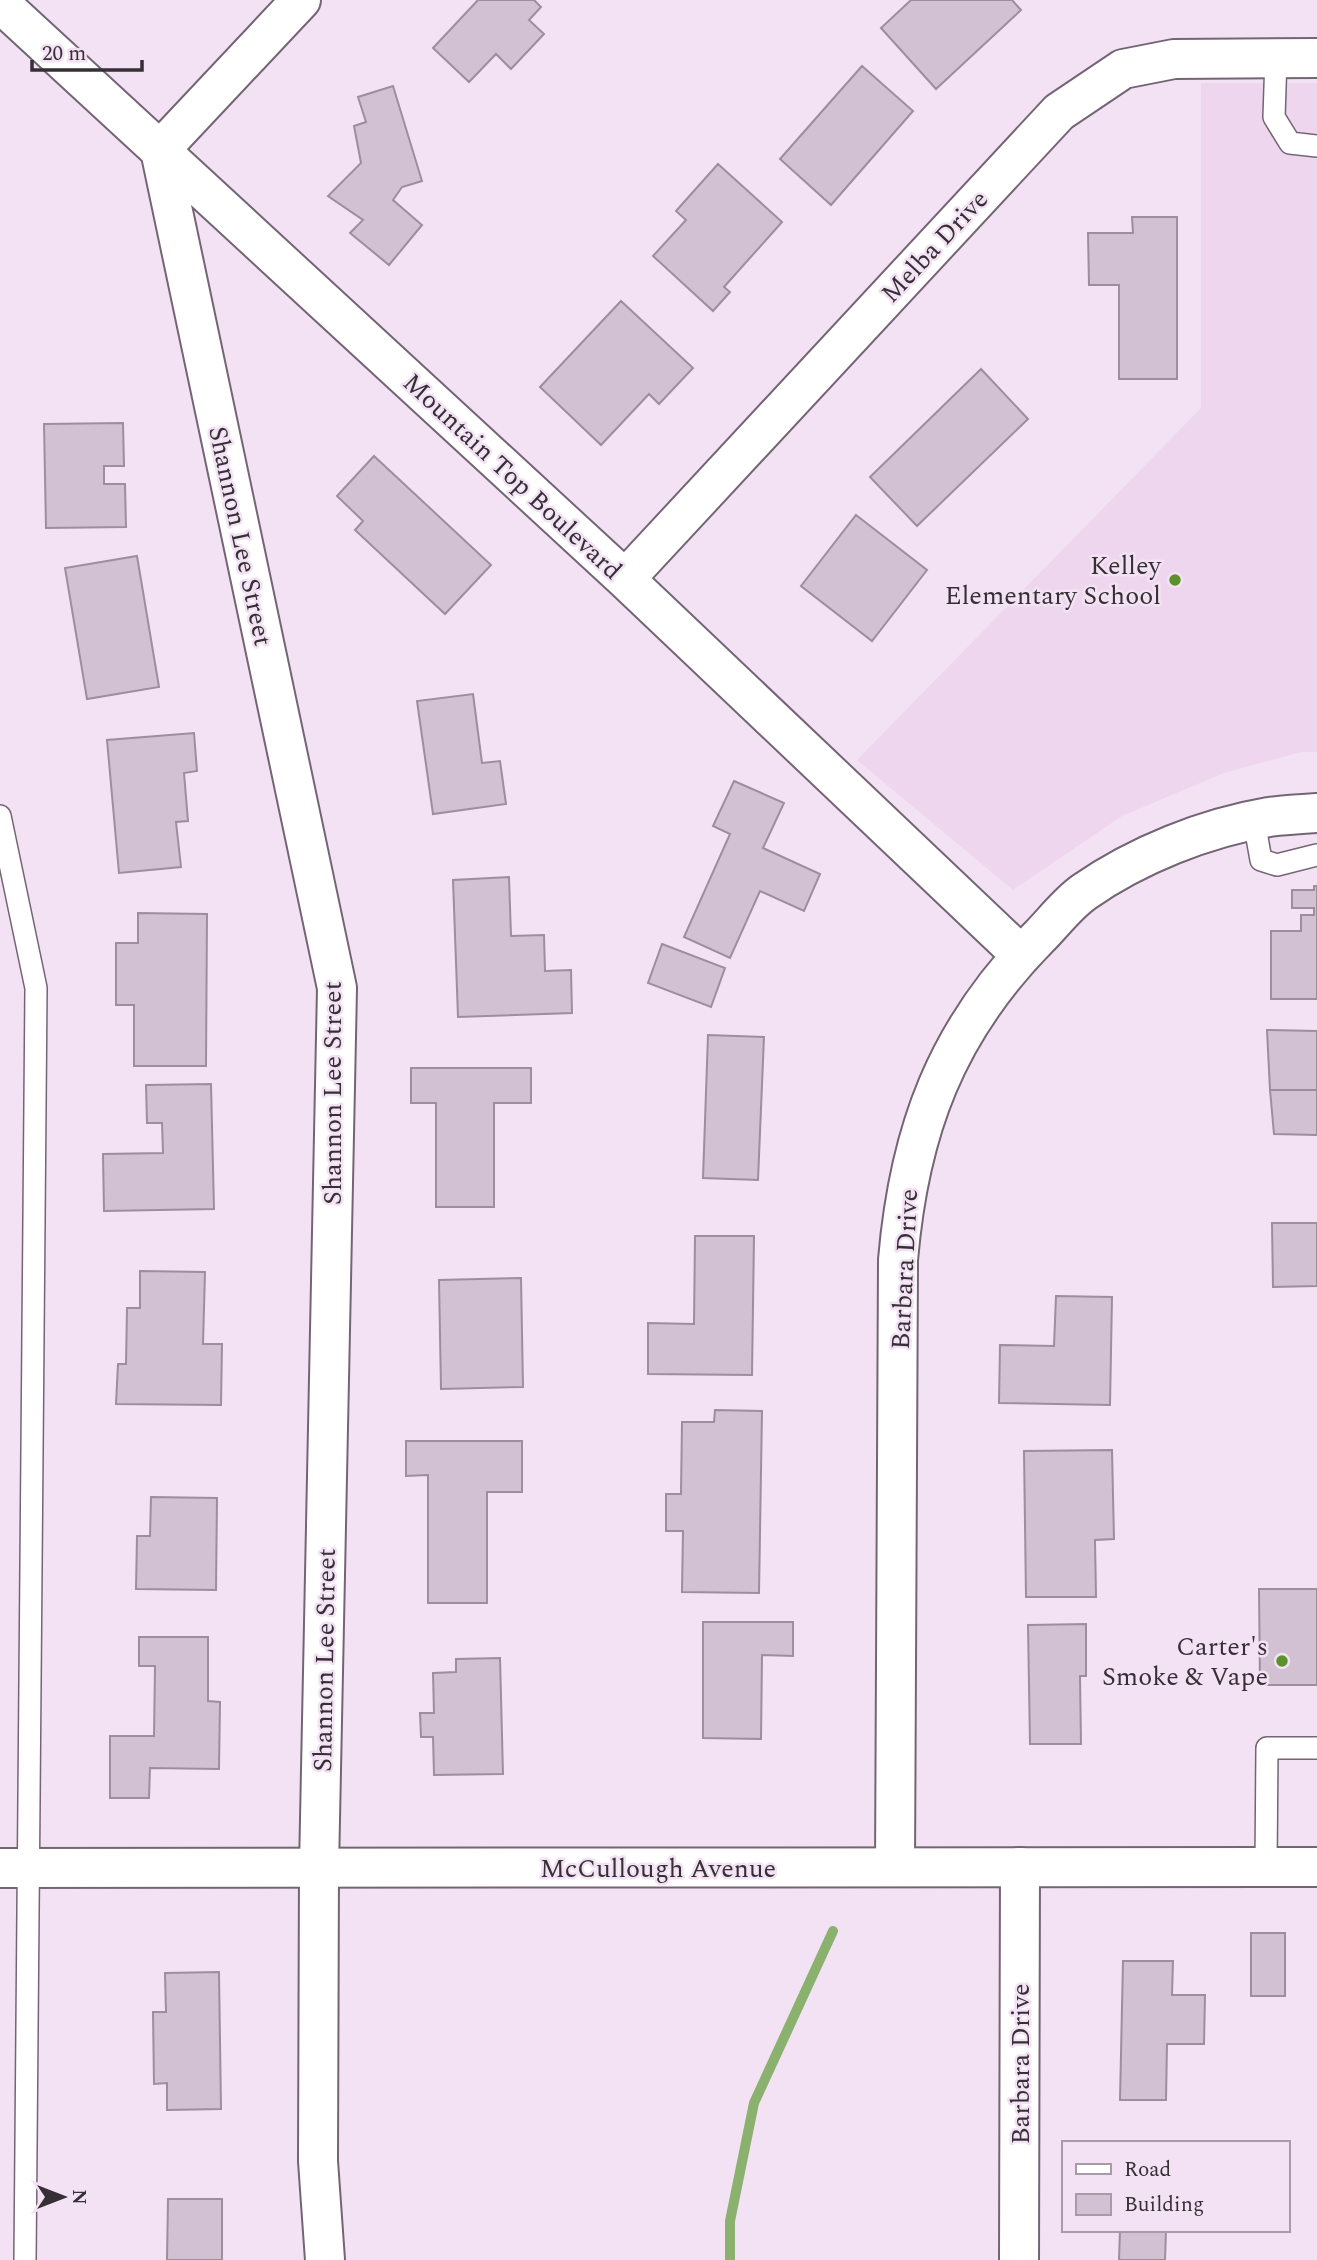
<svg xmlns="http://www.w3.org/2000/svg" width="1317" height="2260" font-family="Spectral,serif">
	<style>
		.built { fill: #eed7ee }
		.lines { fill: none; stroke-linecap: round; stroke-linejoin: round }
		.stream { stroke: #8ab16d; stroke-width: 10 }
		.building { fill: #d2c1d2; stroke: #9d8d9d; stroke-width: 2 }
		.lane-casing { stroke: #746574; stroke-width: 24 }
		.street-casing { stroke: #746574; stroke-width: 42 }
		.secondary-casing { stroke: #746574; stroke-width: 42 }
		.lane { stroke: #fff; stroke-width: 21 }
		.street { stroke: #fff; stroke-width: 38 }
		.secondary { stroke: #fff; stroke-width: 38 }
		.poi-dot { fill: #5d912b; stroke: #f3e2f3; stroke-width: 2.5 }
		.labels { text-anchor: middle; stroke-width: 5; stroke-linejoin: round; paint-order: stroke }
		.street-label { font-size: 26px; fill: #363036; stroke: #f3e2f3 }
		.poi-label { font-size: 26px; fill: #363036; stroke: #f3e2f3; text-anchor: end }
	</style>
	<rect width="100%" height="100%" fill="#f3e2f3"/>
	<path class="built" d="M 1201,83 L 1317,83 L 1317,752 L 1301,752 L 1224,773 L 1122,816 L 1013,890 L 857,760 L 1201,408 Z"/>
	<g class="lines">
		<path class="stream" d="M 730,2260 L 730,2221 L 754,2103 L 833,1931"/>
	</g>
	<path class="building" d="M 478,0 L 534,0 L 541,7 L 529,20 L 544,34 L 511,69 L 496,54 L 469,82 L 433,48 Z
		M 911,0 L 1012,0 L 1021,10 L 936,89 L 881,28 Z
		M 862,66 L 913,111 L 831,205 L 780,159 Z
		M 393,86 L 422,181 L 402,187 L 393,200 L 422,225 L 389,265 L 350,233 L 363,220 L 328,196 L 361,163 L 354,126 L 366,122 L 358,97 Z
		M 718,164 L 782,222 L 724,287 L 730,292 L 713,311 L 653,256 L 686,220 L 676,211 Z
		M 1132,217 L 1177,217 L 1177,379 L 1119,379 L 1119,285 L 1089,285 L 1088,233 L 1133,233 Z
		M 621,301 L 693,368 L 659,404 L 649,394 L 601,445 L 540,387 Z
		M 981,369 L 1028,419 L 917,526 L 870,477 Z
		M 123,423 L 124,466 L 104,466 L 104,484 L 125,484 L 126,527 L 46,528 L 44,424 Z
		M 374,456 L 491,565 L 445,614 L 355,530 L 363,521 L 337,496 Z
		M 856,515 L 927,570 L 872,641 L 801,586 Z
		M 137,556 L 159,687 L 87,699 L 65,568 Z
		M 473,694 L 482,763 L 500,761 L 506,804 L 433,814 L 417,701 Z
		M 194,733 L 197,771 L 184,773 L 188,821 L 176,822 L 181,867 L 119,873 L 107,740 Z
		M 734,781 L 784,803 L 763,848 L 820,874 L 804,911 L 760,891 L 730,958 L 684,937 L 730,834 L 713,826 Z
		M 509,877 L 511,936 L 544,935 L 545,971 L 571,970 L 572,1013 L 458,1017 L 453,880 Z
		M 1314,886 L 1317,886 L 1317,999 L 1271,999 L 1271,931 L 1301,931 L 1301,915 L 1314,915 L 1314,908 L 1292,908 L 1292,890 L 1314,890 Z
		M 138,913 L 207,914 L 206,1066 L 134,1066 L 134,1005 L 116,1005 L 116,943 L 138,943 Z
		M 662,944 L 725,968 L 711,1007 L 648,983 Z
		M 1267,1030 L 1317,1031 L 1317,1090 L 1270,1090 Z
		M 708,1035 L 764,1037 L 758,1180 L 703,1178 Z
		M 411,1068 L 531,1068 L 531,1103 L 494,1103 L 494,1207 L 436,1207 L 436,1103 L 411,1103 Z
		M 211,1084 L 214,1209 L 104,1211 L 103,1154 L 163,1153 L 162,1123 L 147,1123 L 146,1085 Z
		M 1270,1090 L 1317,1090 L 1317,1135 L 1274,1134 Z
		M 1272,1223 L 1317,1223 L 1317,1286 L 1273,1287 Z
		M 695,1236 L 754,1236 L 752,1375 L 648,1374 L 648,1323 L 694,1324 Z
		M 140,1271 L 205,1272 L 203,1344 L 222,1344 L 221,1405 L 116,1404 L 118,1364 L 126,1364 L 127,1308 L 140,1308 Z
		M 521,1278 L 523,1387 L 441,1389 L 439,1280 Z
		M 1056,1296 L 1112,1297 L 1110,1405 L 999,1403 L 1000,1345 L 1054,1346 Z
		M 715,1410 L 762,1411 L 759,1593 L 682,1592 L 683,1531 L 666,1531 L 666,1494 L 681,1494 L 682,1422 L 714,1422 Z
		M 406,1441 L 522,1441 L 522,1492 L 487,1492 L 487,1603 L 428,1603 L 428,1475 L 406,1476 Z
		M 1112,1450 L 1114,1539 L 1095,1540 L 1096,1597 L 1026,1597 L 1024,1451 Z
		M 151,1497 L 217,1498 L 216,1590 L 136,1589 L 137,1536 L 150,1536 Z
		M 1259,1589 L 1317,1589 L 1317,1685 L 1260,1685 Z
		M 703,1622 L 793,1622 L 793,1656 L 762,1655 L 761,1739 L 703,1738 Z
		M 1086,1624 L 1086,1676 L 1080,1676 L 1081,1744 L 1030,1744 L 1028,1625 Z
		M 139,1637 L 208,1637 L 208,1701 L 220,1702 L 219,1769 L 150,1768 L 149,1798 L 110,1798 L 110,1736 L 154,1736 L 155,1666 L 139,1666 Z
		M 500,1658 L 503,1774 L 434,1775 L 433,1737 L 421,1737 L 420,1713 L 434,1713 L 433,1673 L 456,1672 L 456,1659 Z
		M 1251,1933 L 1285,1933 L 1285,1996 L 1251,1996 Z
		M 1123,1961 L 1173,1961 L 1172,1995 L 1205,1995 L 1204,2044 L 1167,2044 L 1166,2100 L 1120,2100 Z
		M 219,1972 L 221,2109 L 167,2110 L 167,2083 L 154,2084 L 153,2012 L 166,2012 L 165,1973 Z
		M 168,2199 L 222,2199 L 222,2260 L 167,2260 Z
		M 1120,2230 L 1166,2230 L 1165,2260 L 1119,2260 Z"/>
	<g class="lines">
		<defs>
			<path id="lane" d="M 1276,58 L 1274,117 L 1290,143 L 1317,146
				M 0,816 L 36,988 L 25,2260
				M 1254,821 L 1261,860 L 1277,865 L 1317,855
				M 1266,1867 L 1267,1748 L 1317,1748"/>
			<path id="street" d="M 301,0 L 160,150 L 337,988 L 319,1868 L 318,2161 L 325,2260
				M 0,3 L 625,579 L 1021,955
				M 625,579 L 1059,112 L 1123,69 L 1174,59 L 1317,58
				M 895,1867 L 898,1260 C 909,1131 946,1031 1039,937 C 1053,923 1067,904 1084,892 C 1137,855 1205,828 1269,817 C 1285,815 1301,814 1317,813
				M 1019,2260 L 1020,1867"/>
			<path id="secondary" d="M 0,1868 L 1317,1867"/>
		</defs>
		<use href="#lane" class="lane-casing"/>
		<use href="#street" class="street-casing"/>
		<use href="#secondary" class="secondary-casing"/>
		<use href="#lane" class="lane"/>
		<use href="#street" class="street"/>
		<use href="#secondary" class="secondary"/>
	</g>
	<g class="poi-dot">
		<circle cx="1175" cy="580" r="7"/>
		<circle cx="1282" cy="1661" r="7"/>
	</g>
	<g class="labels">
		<g class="street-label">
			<text transform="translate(934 246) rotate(-47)" y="9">Melba Drive</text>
			<text transform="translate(513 476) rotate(43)" y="9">Mountain Top Boulevard</text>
			<text transform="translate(241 536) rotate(78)" y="9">Shannon Lee Street</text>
			<text transform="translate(332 1093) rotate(-90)" y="9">Shannon Lee Street</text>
			<text transform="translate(904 1269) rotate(-87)" y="9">Barbara Drive</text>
			<text transform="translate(324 1660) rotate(-89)" y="9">Shannon Lee Street</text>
			<text x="658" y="1877">McCullough Avenue</text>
			<text transform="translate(1020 2064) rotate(-90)" y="9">Barbara Drive</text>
		</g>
		<g class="poi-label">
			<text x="1161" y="574">Kelley<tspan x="1161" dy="30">Elementary School</tspan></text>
			<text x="1268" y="1655">Carter's<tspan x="1268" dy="30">Smoke &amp; Vape</tspan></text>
		</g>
	</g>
	<rect x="1062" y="2141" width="228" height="91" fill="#f3e2f3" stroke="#a79ba7" stroke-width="2"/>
	<rect x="1076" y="2164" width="35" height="10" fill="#ffffff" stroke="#a79ba7" stroke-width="2"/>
	<text x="1124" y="2176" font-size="21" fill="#363036">Road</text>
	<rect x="1076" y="2194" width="35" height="21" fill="#d2c1d2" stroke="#a79ba7" stroke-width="2"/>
	<text x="1124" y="2211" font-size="21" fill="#363036">Building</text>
	<g transform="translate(63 2197) rotate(90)" stroke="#f3e2f3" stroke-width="5" paint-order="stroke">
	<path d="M0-5L12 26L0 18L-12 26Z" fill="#363036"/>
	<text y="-10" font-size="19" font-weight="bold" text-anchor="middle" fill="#363036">N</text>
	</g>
	<path d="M32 60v10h110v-10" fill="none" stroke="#363036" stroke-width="3.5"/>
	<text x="42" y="60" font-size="21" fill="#363036" stroke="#f3e2f3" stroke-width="5" paint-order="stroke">20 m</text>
</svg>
